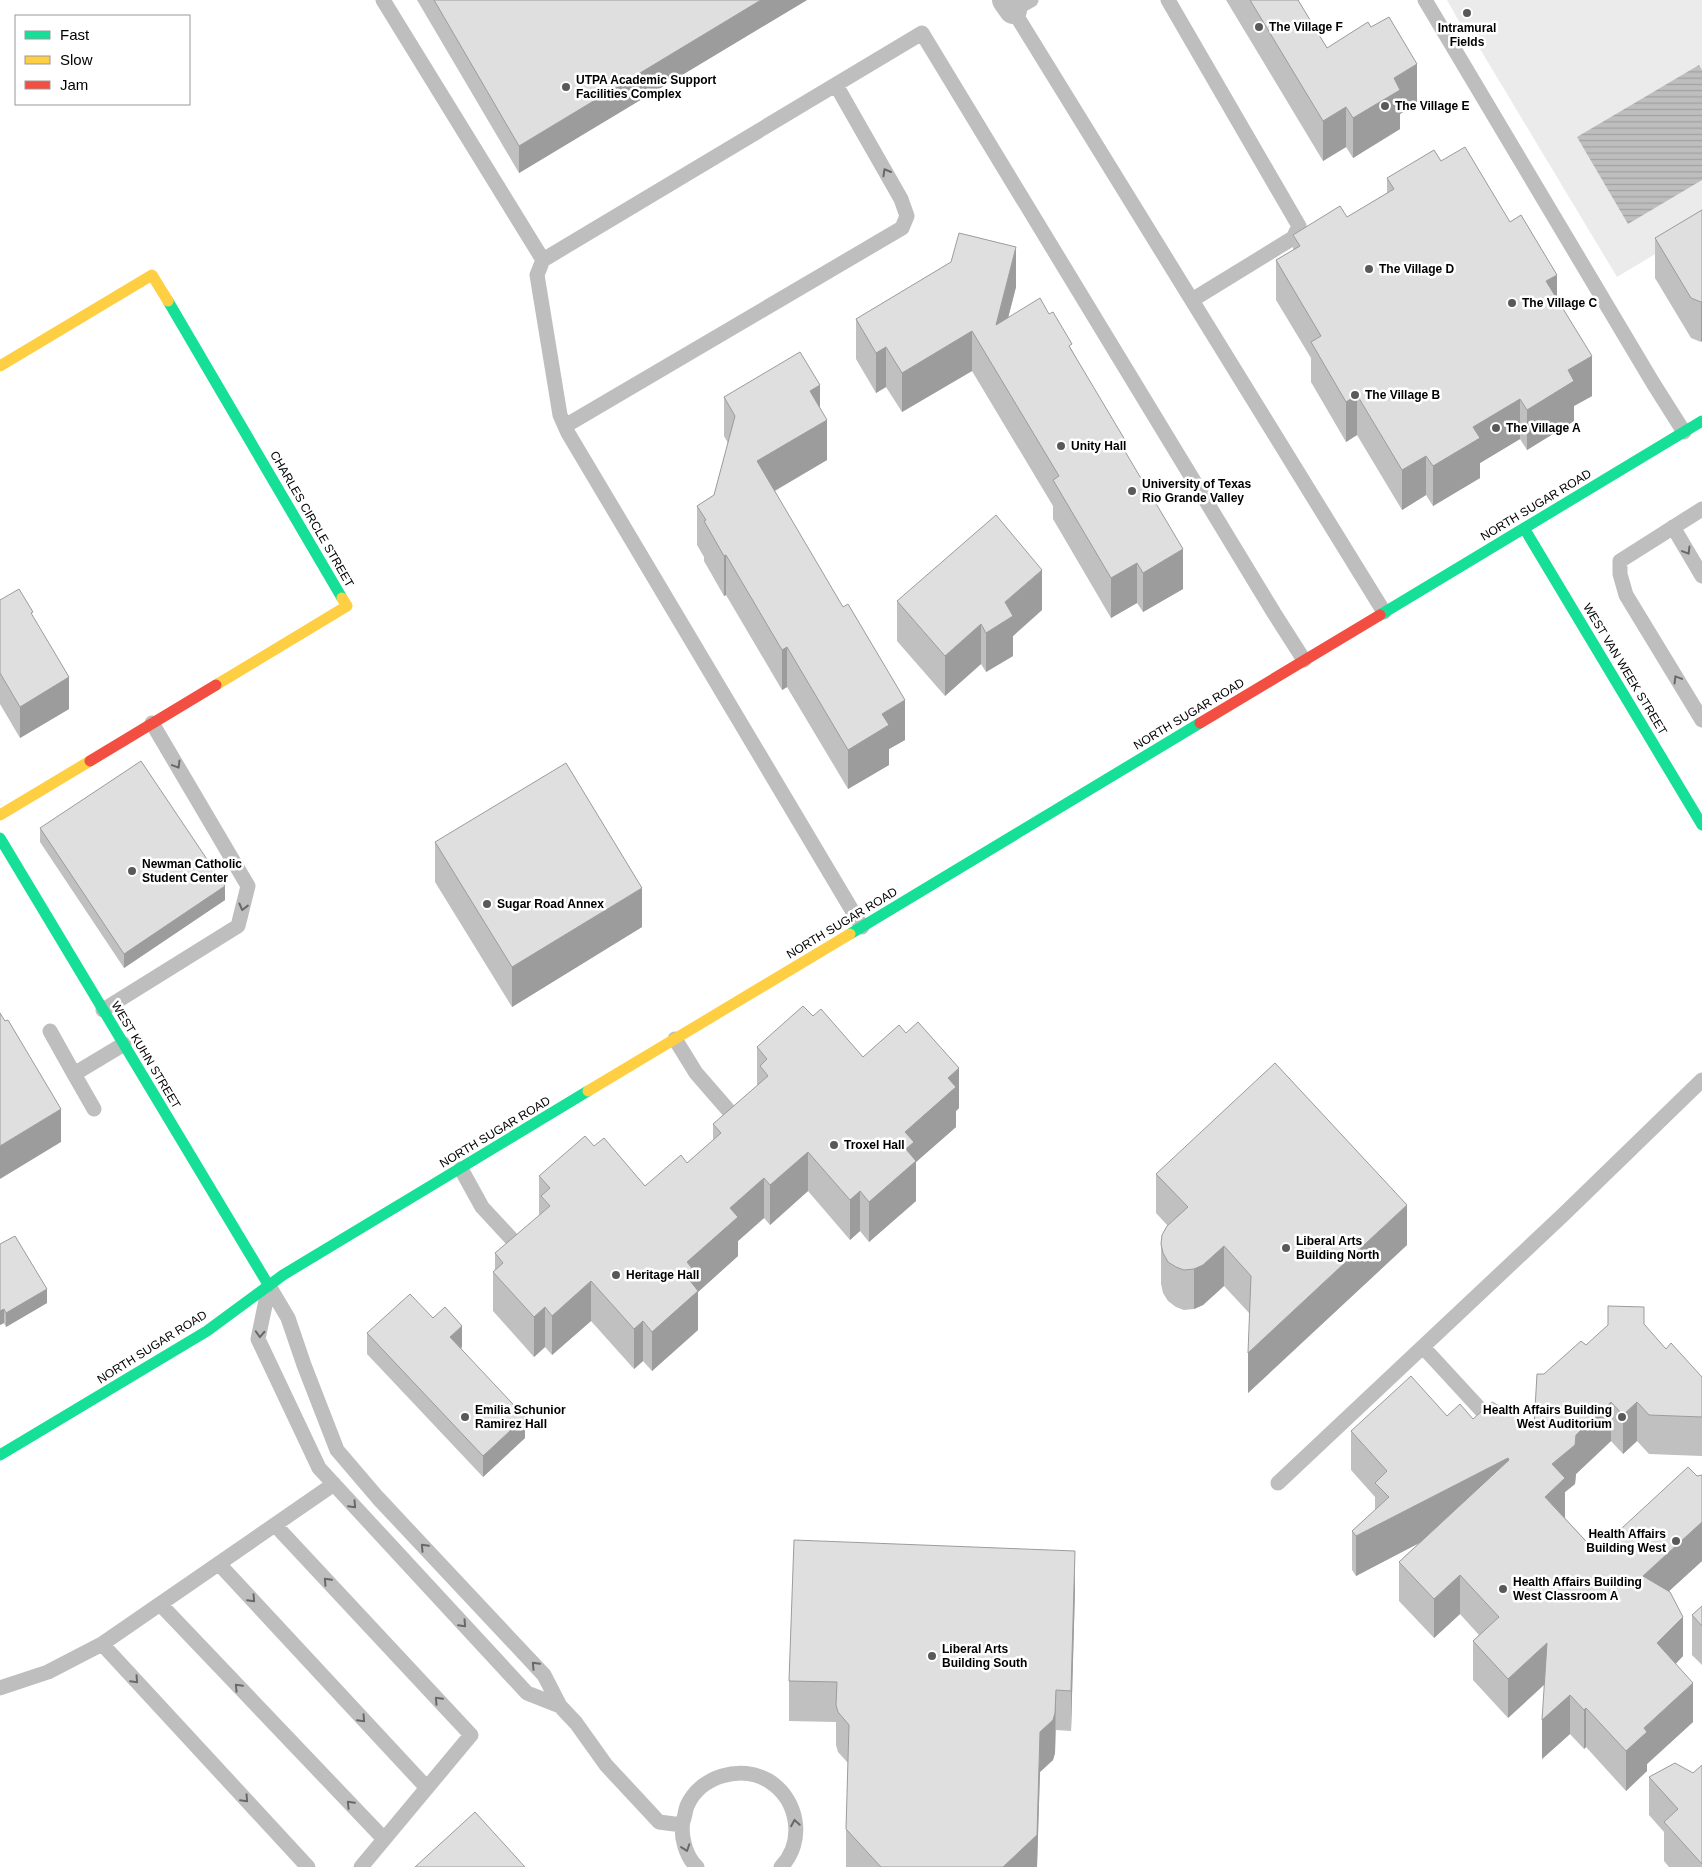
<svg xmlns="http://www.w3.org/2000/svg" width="1702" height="1867" font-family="Arial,sans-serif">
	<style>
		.grass { fill: #ebebeb }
		.water { fill: url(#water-rules) }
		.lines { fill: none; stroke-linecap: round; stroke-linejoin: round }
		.lane { stroke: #bebebe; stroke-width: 15 }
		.street { stroke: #bebebe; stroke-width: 28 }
		.fast { stroke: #16e098; stroke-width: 11 }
		.slow { stroke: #ffcf43; stroke-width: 11 }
		.jam { stroke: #f24e42; stroke-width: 11 }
		.wall { fill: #c0c0c0 }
		.shaded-wall { fill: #9c9c9c }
		.building { fill: #dfdfdf; stroke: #9c9c9c }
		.oneway { stroke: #686868 }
		.poi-dot { fill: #595959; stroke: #fff; stroke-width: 2 }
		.labels { text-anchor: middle; stroke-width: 5; stroke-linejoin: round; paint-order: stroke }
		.poi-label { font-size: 12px; font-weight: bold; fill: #000; stroke: #fff; text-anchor: start }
		.street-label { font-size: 12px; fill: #000; stroke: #fff }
	</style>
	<defs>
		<pattern id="water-rules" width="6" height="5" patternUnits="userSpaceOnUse" patternTransform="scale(1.25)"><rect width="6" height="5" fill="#bebebe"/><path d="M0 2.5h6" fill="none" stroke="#a2a2a2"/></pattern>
	</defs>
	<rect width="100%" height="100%" fill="#fff"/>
	<path class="grass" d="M 1447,0 L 1702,0 L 1702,226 L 1617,277 L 1465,24 L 1461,25 Z"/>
	<path class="water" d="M 1699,65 L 1702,70 L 1702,180 L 1628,224 L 1577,137 Z"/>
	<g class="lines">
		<path class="lane" d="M 383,0 L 543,260
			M 1031,0 L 1013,10 L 1384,612
			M 1168,0 L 1299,226 L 1293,238 L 1192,300
			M 1425,0 L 1653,383 L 1684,432
			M 565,426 L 902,228 L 907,216 L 901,199 L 836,85
			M 1702,509 L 1620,561 L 1620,574 L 1626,595 L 1702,720
			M 1673,527 L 1702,576
			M 862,927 L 568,433 L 560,415 L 537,275 L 543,260 L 922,33 L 1274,613 L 1304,660
			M 103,1010 L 238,926 L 248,886 L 152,723
			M 50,1031 L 74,1074
			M 675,1039 L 696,1073 L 736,1119
			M 94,1109 L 74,1074 L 124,1044
			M 461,1169 L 482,1207 L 519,1247
			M 269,1286 L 288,1318 L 304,1365 L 337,1450 L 378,1498 L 544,1675 L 560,1706 L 576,1723 L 606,1765 L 659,1822 L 682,1825
			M 269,1286 L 258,1339 L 319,1468 L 527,1693 L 560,1706
			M 1423,1347 L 1482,1411
			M 1278,1483 L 1564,1214 L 1702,1080
			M 275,1525 L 471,1735 L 361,1867
			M 219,1564 L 427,1788
			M 160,1604 L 384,1839
			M 102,1644 L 308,1867
			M 0,1688 L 48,1672 L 102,1644 L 334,1484
			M 697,1867 C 686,1857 680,1836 683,1821 C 685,1817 685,1811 687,1806 C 700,1776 741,1764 769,1781 C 799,1800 805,1842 781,1867"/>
		<path class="street" d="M 1006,0 L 1013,10"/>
		<path class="fast" d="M 168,301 L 342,598
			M 1524,528 L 1702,825
			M 1380,615 L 1702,421
			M 0,838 L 269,1286
			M 850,934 L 1200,723
			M 0,1455 L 207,1331 L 283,1275 L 588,1091"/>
		<path class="slow" d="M 0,366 L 152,275 L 168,301
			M 216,685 L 347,606 L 342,598
			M 0,815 L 90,761
			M 588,1091 L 850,934"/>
		<path class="jam" d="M 1200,723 L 1380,615
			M 90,761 L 216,685"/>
	</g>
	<path class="wall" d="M 417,0 L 807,0 L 519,173 Z
		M 1226,0 L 1298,0 L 1327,48 L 1417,104 L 1400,114 L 1400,129 L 1353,158 L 1346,147 L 1323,161 Z
		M 1441,161 L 1557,300 L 1592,396 L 1574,406 L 1574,421 L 1527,450 L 1520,439 L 1480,463 L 1480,478 L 1433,506 L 1426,495 L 1402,510 L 1357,435 L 1346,442 L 1311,382 L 1311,358 L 1276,300 L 1276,260 L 1293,250 L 1293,235 L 1347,217 L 1387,193 L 1387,178 Z
		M 1702,210 L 1701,342 L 1691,338 L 1655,278 L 1655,238 Z
		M 1016,287 L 1008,318 L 1049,314 L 1072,350 L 1125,451 L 1183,589 L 1143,612 L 1137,603 L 1111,618 L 1053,519 L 1053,506 L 972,371 L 902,412 L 886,387 L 876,393 L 856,359 L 856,319 Z
		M 724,397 L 820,408 L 827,460 L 775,491 L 905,740 L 889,749 L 889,765 L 848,789 L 787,687 L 782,690 L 726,595 L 724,596 L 704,561 L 704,557 L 697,545 L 697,506 L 714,495 L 728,443 L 724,436 Z
		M 0,600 L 33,617 L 69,709 L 20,738 L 0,704 Z
		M 897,601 L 1042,610 L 1013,636 L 1013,656 L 986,672 L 981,664 L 945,696 L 897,641 Z
		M 40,828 L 225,900 L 124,968 L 40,842 Z
		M 435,842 L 642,927 L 512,1007 L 435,882 Z
		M 813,1016 L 863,1057 L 959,1108 L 956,1111 L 956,1127 L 916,1162 L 916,1201 L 869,1242 L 860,1231 L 850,1240 L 808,1191 L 770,1225 L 764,1218 L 738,1241 L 738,1256 L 698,1292 L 698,1330 L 652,1371 L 643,1361 L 634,1369 L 591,1321 L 552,1355 L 545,1347 L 534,1357 L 493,1311 L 493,1272 L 495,1269 L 495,1253 L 539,1216 L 539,1176 L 594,1146 L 645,1186 L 687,1163 L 713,1140 L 713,1124 L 757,1086 L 757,1047 Z
		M 1156,1174 L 1407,1245 L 1248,1393 L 1250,1314 L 1224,1286 L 1203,1305 L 1194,1309 L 1184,1310 L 1176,1307 L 1168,1301 L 1163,1293 L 1161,1284 L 1161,1244 L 1168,1226 L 1156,1213 Z
		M 0,1244 L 47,1303 L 6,1327 L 4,1323 L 0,1325 Z
		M 433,1318 L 462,1347 L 461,1348 L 525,1438 L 483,1477 L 367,1354 L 367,1333 Z
		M 1644,1325 L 1666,1349 L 1702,1377 L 1702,1456 L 1649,1454 L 1637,1441 L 1623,1454 L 1611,1441 L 1576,1474 L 1575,1484 L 1565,1492 L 1565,1518 L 1596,1552 L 1697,1476 L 1702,1475 L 1702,1561 L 1669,1591 L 1683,1656 L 1676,1664 L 1693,1722 L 1647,1764 L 1647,1771 L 1626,1791 L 1586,1747 L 1584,1749 L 1570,1734 L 1542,1759 L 1545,1684 L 1508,1718 L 1473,1680 L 1473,1641 L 1479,1635 L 1460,1614 L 1434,1638 L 1399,1601 L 1399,1562 L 1420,1542 L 1356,1576 L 1352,1570 L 1352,1531 L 1375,1510 L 1375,1497 L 1351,1470 L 1351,1431 L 1447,1416 L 1534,1426 L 1544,1374 L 1586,1345 Z
		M 1075,1590 L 1071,1731 L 1056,1730 L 1055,1753 L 1053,1760 L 1040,1772 L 1037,1867 L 846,1867 L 846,1829 L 848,1763 L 838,1752 L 836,1745 L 836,1722 L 789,1721 L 789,1681 Z
		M 1702,1606 L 1702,1665 L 1692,1655 L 1692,1615 Z
		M 1702,1765 L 1702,1867 L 1669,1867 L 1664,1861 L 1664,1832 L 1649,1815 L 1649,1777 L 1693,1773 Z"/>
	<path class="shaded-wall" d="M 761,0 L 807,0 L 519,173 L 519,146 Z
		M 1417,64 L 1417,104 L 1400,114 L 1400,129 L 1353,158 L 1353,118 L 1394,78 Z
		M 1346,107 L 1346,147 L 1323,161 L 1323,121 Z
		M 1016,247 L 1016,287 L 996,365 L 996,325 Z
		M 1557,275 L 1557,315 L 1546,281 Z
		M 1702,301 L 1702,341 L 1701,342 L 1701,302 Z
		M 972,331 L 972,371 L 902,412 L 902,373 Z
		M 886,347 L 886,387 L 876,393 L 876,353 Z
		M 1592,356 L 1592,396 L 1574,406 L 1574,421 L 1527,450 L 1527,410 L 1568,370 Z
		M 820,385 L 820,424 L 827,420 L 827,460 L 757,501 L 757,461 L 810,391 Z
		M 1357,395 L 1357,435 L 1346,442 L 1346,402 Z
		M 1520,399 L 1520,439 L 1480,463 L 1480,478 L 1433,506 L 1433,466 L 1473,427 Z
		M 1125,440 L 1125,480 L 1120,443 Z
		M 1426,456 L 1426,495 L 1402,510 L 1402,470 Z
		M 1183,549 L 1183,589 L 1143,612 L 1143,573 Z
		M 726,555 L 726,595 L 724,596 L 724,556 Z
		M 1137,563 L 1137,603 L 1111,618 L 1111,578 Z
		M 1042,570 L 1042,610 L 1013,636 L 1013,656 L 986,672 L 986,633 L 1005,602 Z
		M 981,624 L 981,664 L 945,696 L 945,656 Z
		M 787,647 L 787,687 L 782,690 L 782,650 Z
		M 69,677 L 69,709 L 20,738 L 20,707 Z
		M 905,700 L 905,740 L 889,749 L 889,765 L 848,789 L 848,750 L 882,714 Z
		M 225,886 L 225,900 L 124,968 L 124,954 Z
		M 642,888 L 642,927 L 512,1007 L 512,967 Z
		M 959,1068 L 959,1108 L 956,1111 L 956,1127 L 916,1162 L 916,1201 L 869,1242 L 869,1202 L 905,1132 L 948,1078 Z
		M 61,1109 L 61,1142 L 0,1179 L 0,1146 Z
		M 808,1152 L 808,1191 L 770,1225 L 770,1185 Z
		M 764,1178 L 764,1218 L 738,1241 L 738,1256 L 698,1292 L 698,1330 L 652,1371 L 652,1332 L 687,1262 L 730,1208 Z
		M 860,1191 L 860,1231 L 850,1240 L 850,1200 Z
		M 1407,1205 L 1407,1245 L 1248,1393 L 1248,1353 Z
		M 1224,1246 L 1224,1286 L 1203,1305 L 1194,1309 L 1194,1269 Z
		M 591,1281 L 591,1321 L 552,1355 L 552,1316 Z
		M 47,1289 L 47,1303 L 6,1327 L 6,1313 Z
		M 545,1307 L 545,1347 L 534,1357 L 534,1317 Z
		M 4,1309 L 4,1323 L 0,1325 L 0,1311 Z
		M 643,1321 L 643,1361 L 634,1369 L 634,1329 Z
		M 462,1326 L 462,1347 L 450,1358 L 450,1337 Z
		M 1611,1402 L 1611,1441 L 1576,1474 L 1575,1484 L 1565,1492 L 1565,1517 L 1545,1536 L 1545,1497 L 1552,1464 L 1576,1435 Z
		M 1637,1402 L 1637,1441 L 1623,1454 L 1623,1415 Z
		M 525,1417 L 525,1438 L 483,1477 L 483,1456 Z
		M 1508,1458 L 1508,1497 L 1356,1576 L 1356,1536 Z
		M 1702,1521 L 1702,1561 L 1643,1615 L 1643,1576 Z
		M 1075,1551 L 1075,1590 L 1071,1731 L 1071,1691 Z
		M 1460,1575 L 1460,1614 L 1434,1638 L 1434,1599 Z
		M 1683,1617 L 1683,1656 L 1657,1682 L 1657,1643 Z
		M 1547,1643 L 1547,1682 L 1508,1718 L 1508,1679 Z
		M 1693,1683 L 1693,1722 L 1647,1764 L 1647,1771 L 1626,1791 L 1626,1751 L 1644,1728 Z
		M 1056,1690 L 1055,1753 L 1053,1760 L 1040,1772 L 1037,1867 L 1003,1867 L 1040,1732 Z
		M 1570,1695 L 1570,1734 L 1542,1759 L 1542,1720 Z
		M 1586,1708 L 1586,1747 L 1584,1749 L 1584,1710 Z"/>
	<path class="building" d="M 434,0 L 761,0 L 519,146 Z
		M 1250,0 L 1298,0 L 1327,48 L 1368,22 L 1371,27 L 1389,17 L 1417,64 L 1394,78 L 1400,90 L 1353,118 L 1346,107 L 1323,121 Z
		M 1465,147 L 1510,222 L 1521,215 L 1557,275 L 1546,281 L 1592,356 L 1568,370 L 1574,381 L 1527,410 L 1520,399 L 1473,427 L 1480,438 L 1433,466 L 1426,456 L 1402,470 L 1357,395 L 1346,402 L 1311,342 L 1321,336 L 1276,260 L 1300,246 L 1293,235 L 1340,206 L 1347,217 L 1394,189 L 1387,178 L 1434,150 L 1441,161 Z
		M 1702,210 L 1702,301 L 1701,302 L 1691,298 L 1655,238 Z
		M 959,233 L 1016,247 L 996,325 L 1040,298 L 1049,314 L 1053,312 L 1072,344 L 1069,346 L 1125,440 L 1120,443 L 1183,549 L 1143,573 L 1137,563 L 1111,578 L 1053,480 L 1059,476 L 972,331 L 902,373 L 886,347 L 876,353 L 856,319 L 951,262 Z
		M 800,352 L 820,385 L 810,391 L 827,420 L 757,461 L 843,607 L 848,604 L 905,700 L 882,714 L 889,725 L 848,750 L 787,647 L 782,650 L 726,555 L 724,556 L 704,521 L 706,520 L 697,506 L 714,495 L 735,416 L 724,397 Z
		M 996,515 L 1042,570 L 1005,602 L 1013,616 L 986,633 L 981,624 L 945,656 L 897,601 Z
		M 19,589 L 33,612 L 31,613 L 69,677 L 20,707 L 0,673 L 0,600 Z
		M 141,761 L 225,886 L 124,954 L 40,828 Z
		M 566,763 L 642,888 L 512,967 L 435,842 Z
		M 803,1006 L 813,1016 L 821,1009 L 863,1057 L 899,1025 L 906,1033 L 918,1022 L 959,1068 L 948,1078 L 956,1087 L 905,1132 L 914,1142 L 906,1149 L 916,1161 L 869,1202 L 860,1191 L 850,1200 L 808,1152 L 770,1185 L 764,1178 L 730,1208 L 738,1217 L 687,1262 L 695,1272 L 688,1278 L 698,1291 L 652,1332 L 643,1321 L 634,1329 L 591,1281 L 552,1316 L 545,1307 L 534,1317 L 493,1272 L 503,1263 L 495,1253 L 550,1206 L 541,1196 L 550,1188 L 539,1176 L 585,1136 L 594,1146 L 604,1138 L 645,1186 L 681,1155 L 687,1163 L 721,1133 L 713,1124 L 768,1076 L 760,1066 L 767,1059 L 757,1047 Z
		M 0,1013 L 5,1021 L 8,1020 L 61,1109 L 0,1146 Z
		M 1275,1063 L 1407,1205 L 1248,1353 L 1251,1276 L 1224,1246 L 1203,1265 L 1194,1269 L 1184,1270 L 1176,1267 L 1168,1262 L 1163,1253 L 1161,1244 L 1162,1235 L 1167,1226 L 1188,1207 L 1156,1174 Z
		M 15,1236 L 47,1289 L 6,1313 L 4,1309 L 0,1311 L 0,1244 Z
		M 410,1294 L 433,1318 L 445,1307 L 462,1326 L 450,1337 L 525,1417 L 483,1456 L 367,1333 Z
		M 1608,1306 L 1644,1307 L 1644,1324 L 1666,1349 L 1671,1343 L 1702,1377 L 1702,1417 L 1649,1415 L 1637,1402 L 1623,1415 L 1611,1402 L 1576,1435 L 1575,1445 L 1552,1464 L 1565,1478 L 1545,1497 L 1596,1552 L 1688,1467 L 1697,1476 L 1702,1475 L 1702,1522 L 1643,1576 L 1670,1592 L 1683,1617 L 1657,1643 L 1693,1683 L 1644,1728 L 1647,1732 L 1626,1751 L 1586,1708 L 1584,1710 L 1570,1695 L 1542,1720 L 1547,1643 L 1508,1679 L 1473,1641 L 1499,1617 L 1460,1575 L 1434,1599 L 1399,1562 L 1509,1460 L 1508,1458 L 1356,1536 L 1352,1531 L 1389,1497 L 1375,1483 L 1387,1471 L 1351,1431 L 1411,1376 L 1447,1416 L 1460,1404 L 1473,1419 L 1492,1402 L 1534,1426 L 1537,1374 L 1544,1374 L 1581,1341 L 1586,1345 L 1608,1325 Z
		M 794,1540 L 1075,1551 L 1071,1691 L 1056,1690 L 1055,1713 L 1053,1720 L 1040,1732 L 1037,1835 L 1003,1867 L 881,1867 L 846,1829 L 849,1725 L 838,1712 L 836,1705 L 837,1682 L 789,1681 Z
		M 1702,1606 L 1702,1626 L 1692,1615 Z
		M 1675,1763 L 1693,1773 L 1702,1765 L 1702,1864 L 1664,1822 L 1678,1809 L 1649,1777 Z
		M 475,1812 L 525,1867 L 415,1867 Z"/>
	<defs><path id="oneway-chevron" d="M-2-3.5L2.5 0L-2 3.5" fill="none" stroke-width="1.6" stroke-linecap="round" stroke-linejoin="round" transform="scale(1.25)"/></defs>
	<g class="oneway">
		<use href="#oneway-chevron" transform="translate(886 172) rotate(-120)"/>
		<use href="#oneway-chevron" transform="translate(1687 551) rotate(59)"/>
		<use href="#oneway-chevron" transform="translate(1677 679) rotate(-121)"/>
		<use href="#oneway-chevron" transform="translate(177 765) rotate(59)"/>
		<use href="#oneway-chevron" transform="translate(243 907) rotate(104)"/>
		<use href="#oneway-chevron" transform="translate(260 1334) rotate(93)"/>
		<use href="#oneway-chevron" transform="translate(353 1505) rotate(47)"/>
		<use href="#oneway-chevron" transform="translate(424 1547) rotate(-133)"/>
		<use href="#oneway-chevron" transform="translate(327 1581) rotate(-133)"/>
		<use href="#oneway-chevron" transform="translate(252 1599) rotate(47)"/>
		<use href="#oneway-chevron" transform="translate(463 1624) rotate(47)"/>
		<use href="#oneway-chevron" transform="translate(535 1665) rotate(-133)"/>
		<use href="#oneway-chevron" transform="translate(135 1680) rotate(47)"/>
		<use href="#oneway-chevron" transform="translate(238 1687) rotate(-134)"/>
		<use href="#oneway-chevron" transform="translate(438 1700) rotate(-133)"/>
		<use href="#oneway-chevron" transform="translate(362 1719) rotate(47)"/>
		<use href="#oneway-chevron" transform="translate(245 1799) rotate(47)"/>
		<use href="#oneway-chevron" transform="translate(350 1804) rotate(-134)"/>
		<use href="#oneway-chevron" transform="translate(795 1823) rotate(-99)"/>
		<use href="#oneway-chevron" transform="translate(686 1848) rotate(71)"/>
	</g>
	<g class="poi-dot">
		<circle cx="1467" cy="13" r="5"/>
		<circle cx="1259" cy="27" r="5"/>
		<circle cx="566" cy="87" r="5"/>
		<circle cx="1385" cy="106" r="5"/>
		<circle cx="1369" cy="269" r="5"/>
		<circle cx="1512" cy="303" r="5"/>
		<circle cx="1355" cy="395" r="5"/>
		<circle cx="1496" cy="428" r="5"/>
		<circle cx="1061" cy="446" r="5"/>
		<circle cx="1132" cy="491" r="5"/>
		<circle cx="132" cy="871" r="5"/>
		<circle cx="487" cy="904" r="5"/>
		<circle cx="834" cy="1145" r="5"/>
		<circle cx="1286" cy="1248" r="5"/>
		<circle cx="616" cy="1275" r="5"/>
		<circle cx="465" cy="1417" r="5"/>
		<circle cx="1622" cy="1417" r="5"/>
		<circle cx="1676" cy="1541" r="5"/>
		<circle cx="1503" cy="1589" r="5"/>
		<circle cx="932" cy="1656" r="5"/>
	</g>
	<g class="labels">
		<g class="poi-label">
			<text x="1269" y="31">The Village F</text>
			<text x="1467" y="32" text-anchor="middle">Intramural<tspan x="1467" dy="14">Fields</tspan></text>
			<text x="576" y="84">UTPA Academic Support<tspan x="576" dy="14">Facilities Complex</tspan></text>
			<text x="1395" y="110">The Village E</text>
			<text x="1379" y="273">The Village D</text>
			<text x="1522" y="307">The Village C</text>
			<text x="1365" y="399">The Village B</text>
			<text x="1506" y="432">The Village A</text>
			<text x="1071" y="450">Unity Hall</text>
			<text x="1142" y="488">University of Texas<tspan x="1142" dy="14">Rio Grande Valley</tspan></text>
			<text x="142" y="868">Newman Catholic<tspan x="142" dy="14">Student Center</tspan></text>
			<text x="497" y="908">Sugar Road Annex</text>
			<text x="844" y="1149">Troxel Hall</text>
			<text x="1296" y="1245">Liberal Arts<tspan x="1296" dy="14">Building North</tspan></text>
			<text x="626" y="1279">Heritage Hall</text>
			<text x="475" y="1414">Emilia Schunior<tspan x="475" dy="14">Ramirez Hall</tspan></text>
			<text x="1612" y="1414" text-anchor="end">Health Affairs Building<tspan x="1612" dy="14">West Auditorium</tspan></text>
			<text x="1666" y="1538" text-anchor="end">Health Affairs<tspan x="1666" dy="14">Building West</tspan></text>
			<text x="1513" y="1586">Health Affairs Building<tspan x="1513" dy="14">West Classroom A</tspan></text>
			<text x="942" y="1653">Liberal Arts<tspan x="942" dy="14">Building South</tspan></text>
		</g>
		<g class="street-label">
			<text transform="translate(1536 505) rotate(-31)" y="4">NORTH SUGAR ROAD</text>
			<text transform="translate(312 519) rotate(60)" y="4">CHARLES CIRCLE STREET</text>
			<text transform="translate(1625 669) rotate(59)" y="4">WEST VAN WEEK STREET</text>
			<text transform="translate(1189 714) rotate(-31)" y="4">NORTH SUGAR ROAD</text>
			<text transform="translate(842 923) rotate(-31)" y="4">NORTH SUGAR ROAD</text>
			<text transform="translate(146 1055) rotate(59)" y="4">WEST KUHN STREET</text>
			<text transform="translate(495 1132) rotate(-31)" y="4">NORTH SUGAR ROAD</text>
			<text transform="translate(152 1347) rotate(-32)" y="4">NORTH SUGAR ROAD</text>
		</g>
	</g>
	<rect x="15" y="15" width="175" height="90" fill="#ffffff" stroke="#999999"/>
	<rect x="25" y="31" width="25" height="8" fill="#16e098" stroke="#999999"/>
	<text x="60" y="40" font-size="15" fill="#000000">Fast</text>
	<rect x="25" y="56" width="25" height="8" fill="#ffcf43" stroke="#999999"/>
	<text x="60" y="65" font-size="15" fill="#000000">Slow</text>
	<rect x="25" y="81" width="25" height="8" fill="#f24e42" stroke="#999999"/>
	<text x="60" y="90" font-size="15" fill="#000000">Jam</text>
</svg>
